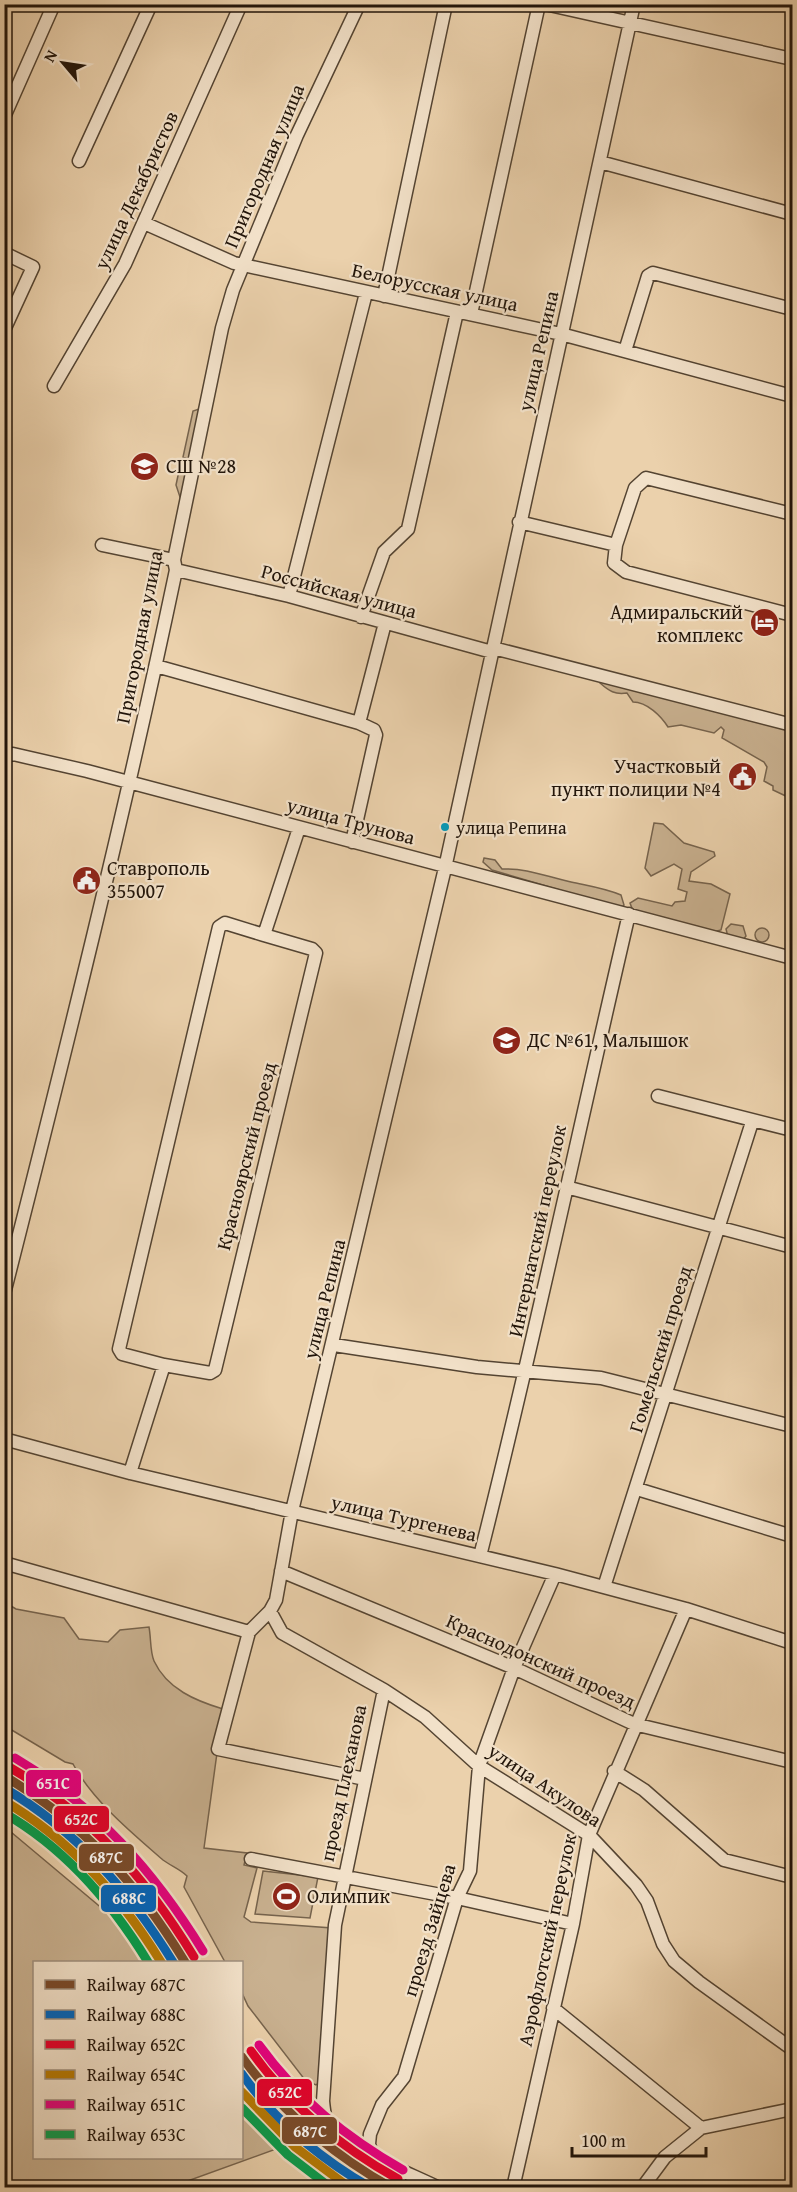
<svg xmlns="http://www.w3.org/2000/svg" width="797" height="2192" font-family="'Gentium Book Plus',serif">
	<style>
		.green { fill: #c9b190; stroke: #76634d; stroke-width: 1.5 }
		.lines { fill: none; stroke-linecap: round; stroke-linejoin: round }
		.minor-casing { stroke: #544432; stroke-width: 15 }
		.minor { stroke: #f2e1c9; stroke-width: 12 }
		.rail-1-casing { stroke: #f2e1c9; stroke-width: 14 }
		.rail-2-casing { stroke: #f2e1c9; stroke-width: 14 }
		.rail-3-casing { stroke: #f2e1c9; stroke-width: 14 }
		.rail-4-casing { stroke: #f2e1c9; stroke-width: 14 }
		.rail-5-casing { stroke: #f2e1c9; stroke-width: 14 }
		.rail-6-casing { stroke: #f2e1c9; stroke-width: 14 }
		.rail-1 { stroke: #7a4b2a; stroke-width: 9 }
		.rail-2 { stroke: #0065bd; stroke-width: 9 }
		.rail-3 { stroke: #e4002b; stroke-width: 9 }
		.rail-4 { stroke: #b77a03; stroke-width: 9 }
		.rail-5 { stroke: #e5007d; stroke-width: 9 }
		.rail-6 { stroke: #029f4d; stroke-width: 9 }
		.bus-dot { fill: #039aba; stroke: #f2e1c9; stroke-width: 2 }
		.labels { text-anchor: middle; stroke-width: 4.5; stroke-linejoin: round; paint-order: stroke }
		.bus-label { font-size: 18px; fill: #22150a; stroke: #f2e1c9; text-anchor: start }
		.street-label { font-size: 20px; fill: #22150a; stroke: #f2e1c9 }
		.poi-label { font-size: 20px; fill: #22150a; stroke: #f2e1c9; text-anchor: start }
		.line-badge { stroke: #f2e1c9; stroke-width: 2 }
		.badge-label { font-size: 16px; text-anchor: middle; font-weight: bold; fill: #fff }
	</style>
	<rect width="100%" height="100%" fill="#ebd1ac"/>
	<filter id="stains"><feTurbulence type="fractalNoise" baseFrequency=".00333" numOctaves="4"/><feColorMatrix values="0 0 0 0 .2 0 0 0 0 .09 0 0 0 0 .02 0 0 0 .5 -.17"/></filter>
	<radialGradient id="worn" r=".72"><stop offset=".6" stop-color="#630" stop-opacity="0"/><stop offset="1" stop-color="#630" stop-opacity=".3"/></radialGradient>
	<path class="green" d="M 199,409 L 200,410 L 190,460 L 183,457 L 193,411 Z
		M 188,469 L 182,503 L 176,485 L 179,471 Z
		M 604,679 L 792,730 L 792,799 L 773,790 L 773,786 L 764,781 L 767,767 L 764,762 L 722,738 L 724,730 L 721,727 L 714,733 L 681,725 L 668,727 C 661,716 647,702 633,702 L 627,693 C 615,695 609,691 600,683 Z
		M 654,823 L 663,824 L 684,843 L 714,852 L 715,856 L 691,872 L 689,881 L 711,884 L 730,894 L 721,930 L 713,932 L 633,911 L 630,903 L 638,898 L 672,906 L 675,902 L 685,901 L 687,892 L 678,889 L 682,869 L 674,864 L 651,876 L 645,868 Z
		M 484,858 L 495,860 L 502,869 C 528,868 547,877 571,882 C 589,886 604,888 621,895 L 624,905 L 621,908 L 492,870 L 483,862 Z
		M 731,924 L 743,926 L 746,936 L 741,942 L 728,937 L 726,929 Z
		M755 935a7 7 0 1 1 14 0a7 7 0 1 1-14 0Z
		M 4,1602 L 16,1609 L 64,1618 L 79,1639 L 108,1642 L 120,1630 L 149,1627 C 151,1637 150,1652 154,1661 C 167,1689 196,1701 223,1709 L 204,1848 L 247,1853 L 244,1865 L 257,1868 L 244,1917 L 251,1922 L 332,1928 L 321,2081 L 316,2085 L 305,2080 L 248,2006 L 242,1993 L 242,1962 L 225,1962 L 184,1887 L 187,1876 C 180,1869 171,1866 163,1860 C 132,1833 93,1801 73,1764 L 65,1762 L 5,1726 Z
		M 5,1827 L 129,1931 L 150,1962 L 34,1962 L 34,2158 L 242,2158 L 242,2085 L 290,2144 L 171,2187 L 5,2187 Z
		M 263,1871 L 318,1877 L 310,1918 L 255,1914 Z"/>
	<g class="lines">
		<defs>
			<path id="minor" d="M 545,4 L 792,59
				M 4,117 L 54,4
				M 79,161 L 151,4
				M 600,162 L 792,214
				M 144,223 L 234,263 L 561,334 L 792,396
				M 4,253 L 33,267 L 4,330
				M 384,296 L 446,4
				M 471,314 L 539,4
				M 625,351 L 648,276 L 653,273 L 792,309
				M 54,386 L 125,264 L 241,4
				M 519,522 L 616,545 L 614,563 L 626,572 L 792,615
				M 102,545 L 174,560
				M 616,545 L 635,488 L 646,478 L 792,514
				M 176,570 L 289,596 L 492,652
				M 289,596 L 366,293
				M 361,617 L 384,552 L 408,529 L 457,312
				M 493,648 L 792,725
				M 156,666 L 359,723 L 374,730 L 376,735 L 352,842
				M 359,723 L 385,623
				M 4,756 L 13,754 L 87,771 L 792,958
				M 658,1096 L 792,1130
				M 566,1187 L 792,1247
				M 4,1294 C 65,1054 125,813 176,570 L 174,560 L 222,328 L 233,290 L 297,135 L 359,4
				M 334,1345 L 477,1367 L 601,1378 L 792,1426
				M 164,1365 L 122,1354 L 119,1349 L 219,927 L 225,923 L 264,935
				M 4,1439 L 130,1473 L 555,1574 L 686,1609 L 792,1643
				M 130,1473 L 164,1365 L 210,1373 L 215,1370 L 316,953 L 312,949 L 264,935 L 299,828
				M 637,1489 L 792,1536
				M 480,1556 C 534,1343 579,1128 629,914
				M 4,1563 L 249,1632
				M 281,1571 L 514,1668 L 634,1724 L 792,1762
				M 604,1587 L 752,1122
				M 270,1611 L 282,1633 L 384,1690 L 425,1717 L 479,1766 L 589,1835 L 636,1885 L 647,1901 L 663,1944 L 674,1961 L 699,1982 L 792,2049
				M 384,1690 L 335,1925 L 323,2101 C 324,2112 325,2122 333,2131 C 351,2151 413,2175 439,2188
				M 614,1771 L 644,1790 L 724,1860 L 792,1877
				M 365,1779 L 218,1749 L 249,1632 L 270,1611 L 276,1600 L 292,1511 L 445,868 L 634,4
				M 251,1859 L 457,1898 L 573,1924
				M 553,2008 L 701,2128
				M 333,2188 L 333,2179 L 342,2173 L 360,2183 L 367,2180 L 375,2167 L 369,2144 L 370,2134 L 382,2105 L 404,2077 L 457,1898 L 470,1871 L 479,1766 L 514,1668 L 555,1574
				M 513,2188 L 573,1924 L 589,1835 L 686,1609
				M 642,2188 L 665,2157 L 701,2128 L 792,2109"/>
		</defs>
		<use href="#minor" class="minor-casing"/>
		<use href="#minor" class="minor"/>
		<defs>
			<path id="rail-1" d="M 4,1776 C 83,1822 138,1885 185,1962
				M 242,2057 C 282,2113 332,2154 392,2188"/>
			<path id="rail-2" d="M 4,1788 C 77,1831 129,1891 173,1962
				M 242,2074 C 275,2121 321,2159 371,2188"/>
			<path id="rail-3" d="M 9,1767 C 90,1814 146,1878 194,1957
				M 251,2051 C 290,2106 339,2146 398,2179"/>
			<path id="rail-4" d="M 4,1801 C 71,1840 121,1897 161,1962
				M 242,2092 L 295,2147 L 350,2188"/>
			<path id="rail-5" d="M 15,1758 C 96,1806 154,1871 203,1951
				M 259,2045 C 298,2099 346,2137 403,2170"/>
			<path id="rail-6" d="M 4,1813 C 65,1848 112,1903 148,1962
				M 242,2108 L 288,2155 L 331,2188"/>
		</defs>
		<use href="#rail-1" class="rail-1-casing"/>
		<use href="#rail-2" class="rail-2-casing"/>
		<use href="#rail-3" class="rail-3-casing"/>
		<use href="#rail-4" class="rail-4-casing"/>
		<use href="#rail-5" class="rail-5-casing"/>
		<use href="#rail-6" class="rail-6-casing"/>
		<use href="#rail-1" class="rail-1"/>
		<use href="#rail-2" class="rail-2"/>
		<use href="#rail-3" class="rail-3"/>
		<use href="#rail-4" class="rail-4"/>
		<use href="#rail-5" class="rail-5"/>
		<use href="#rail-6" class="rail-6"/>
	</g>
	<defs>
		<symbol id="school-disc" viewBox="-11 -11 22 22"><circle r="9.5" fill="#8f2418" stroke="#f2e1c9"/><path d="M0-5L7-2L0 1L-7-2ZM-4 1L0 2.5L4 1V4Q0 6-4 4Z" fill="#fff"/></symbol>
		<symbol id="hotel-disc" viewBox="-11 -11 22 22"><circle r="9.5" fill="#8f2418" stroke="#f2e1c9"/><path d="M-6-4.5h1.5V1H6V5H4.5V3h-9V5H-6ZM-4 0a1.8 1.8 0 1 1 3.6 0ZM.5 0V-2.5h3Q6-2.5 6 0Z" fill="#fff"/></symbol>
		<symbol id="civic-disc" viewBox="-11 -11 22 22"><circle r="9.5" fill="#8f2418" stroke="#f2e1c9"/><path d="M-.6-6.5H3V-4.5H.6V-3L4-1V1h2V6H-6V1h2V-1L-.6-3ZM-1.2 2.5V6h2.4V2.5Z" fill="#fff"/></symbol>
		<symbol id="stadium-disc" viewBox="-11 -11 22 22"><circle r="9.5" fill="#8f2418" stroke="#f2e1c9"/><path d="M0-5a6.5 5 0 1 0 0 10a6.5 5 0 1 0 0-10ZM-3.5-1.8h7v3.6h-7Z" fill="#fff"/></symbol>
	</defs>
	<g fill-rule="evenodd">
		<use href="#school-disc" x="128" y="450" width="33" height="33"/>
		<use href="#hotel-disc" x="748" y="606" width="33" height="33"/>
		<use href="#civic-disc" x="726" y="760" width="33" height="33"/>
		<use href="#civic-disc" x="70" y="864" width="33" height="33"/>
		<use href="#school-disc" x="490" y="1024" width="33" height="33"/>
		<use href="#stadium-disc" x="270" y="1880" width="33" height="33"/>
	</g>
	<circle class="bus-dot" cx="445" cy="827" r="5"/>
	<g class="labels">
		<g class="bus-label">
			<text x="456" y="834">улица Репина</text>
		</g>
		<g class="street-label">
			<text transform="translate(264 166) rotate(-67)" y="7">Пригородная улица</text>
			<text transform="translate(136 190) rotate(-65)" y="7">улица Декабристов</text>
			<text transform="translate(435 287) rotate(12)" y="7">Белорусская улица</text>
			<text transform="translate(538 351) rotate(-77)" y="7">улица Репина</text>
			<text transform="translate(339 591) rotate(15)" y="7">Российская улица</text>
			<text transform="translate(139 637) rotate(-79)" y="7">Пригородная улица</text>
			<text transform="translate(351 821) rotate(15)" y="7">улица Трунова</text>
			<text transform="translate(246 1156) rotate(-76)" y="7">Красноярский проезд</text>
			<text transform="translate(537 1231) rotate(-78)" y="7">Интернатский переулок</text>
			<text transform="translate(324 1299) rotate(-76)" y="7">улица Репина</text>
			<text transform="translate(660 1349) rotate(-73)" y="7">Гомельский проезд</text>
			<text transform="translate(404 1518) rotate(13)" y="7">улица Тургенева</text>
			<text transform="translate(541 1661) rotate(24)" y="7">Краснодонский проезд</text>
			<text transform="translate(343 1783) rotate(-78)" y="7">проезд Плеханова</text>
			<text transform="translate(545 1785) rotate(34)" y="7">улица Акулова</text>
			<text transform="translate(429 1930) rotate(-73)" y="7">проезд Зайцева</text>
			<text transform="translate(547 1940) rotate(-78)" y="7">Аэрофлотский переулок</text>
		</g>
		<g class="poi-label">
			<text x="166" y="473">СШ №28</text>
			<text x="743" y="619" text-anchor="end">Адмиральский<tspan x="743" dy="23">комплекс</tspan></text>
			<text x="721" y="773" text-anchor="end">Участковый<tspan x="721" dy="23">пункт полиции №4</tspan></text>
			<text x="107" y="875">Ставрополь<tspan x="107" dy="23">355007</tspan></text>
			<text x="527" y="1047">ДС №61, Малышок</text>
			<text x="307" y="1903">Олимпик</text>
		</g>
	</g>
	<g class="line-badge">
		<rect x="25" y="1769" width="57" height="29" rx="6" fill="#e5007d"/>
		<rect x="53" y="1805" width="57" height="28" rx="6" fill="#e4002b"/>
		<rect x="78" y="1843" width="57" height="29" rx="6" fill="#7a4b2a"/>
		<rect x="100" y="1884" width="57" height="29" rx="6" fill="#0065bd"/>
		<rect x="256" y="2078" width="57" height="29" rx="6" fill="#e4002b"/>
		<rect x="281" y="2116" width="57" height="29" rx="6" fill="#7a4b2a"/>
	</g>
	<g class="badge-label">
		<text x="53" y="1789">651С</text>
		<text x="81" y="1825">652С</text>
		<text x="106" y="1863">687С</text>
		<text x="129" y="1904">688С</text>
		<text x="285" y="2098">652С</text>
		<text x="310" y="2137">687С</text>
	</g>
	<rect width="797" height="2192" fill="none" stroke="#ebd1ac" stroke-width="24"/>
	<rect x="6" y="6" width="785" height="2180" fill="none" stroke="#22150a" stroke-width="3"/>
	<rect x="12" y="12" width="773" height="2168" fill="none" stroke="#22150a" stroke-width="1.5"/>
	<rect x="33" y="1961" width="210" height="198" fill="#f2e1c9" stroke="#9f8f7d" stroke-width="1.5"/>
	<rect x="45" y="1980" width="30" height="9" fill="#7a4b2a" stroke="#9f8f7d" stroke-width="1.5"/>
	<text x="87" y="1991" font-size="18" fill="#22150a">Railway 687С</text>
	<rect x="45" y="2010" width="30" height="9" fill="#0065bd" stroke="#9f8f7d" stroke-width="1.5"/>
	<text x="87" y="2021" font-size="18" fill="#22150a">Railway 688С</text>
	<rect x="45" y="2040" width="30" height="9" fill="#e4002b" stroke="#9f8f7d" stroke-width="1.5"/>
	<text x="87" y="2051" font-size="18" fill="#22150a">Railway 652С</text>
	<rect x="45" y="2070" width="30" height="9" fill="#b77a03" stroke="#9f8f7d" stroke-width="1.5"/>
	<text x="87" y="2081" font-size="18" fill="#22150a">Railway 654С</text>
	<rect x="45" y="2100" width="30" height="9" fill="#e5007d" stroke="#9f8f7d" stroke-width="1.5"/>
	<text x="87" y="2111" font-size="18" fill="#22150a">Railway 651С</text>
	<rect x="45" y="2130" width="30" height="9" fill="#029f4d" stroke="#9f8f7d" stroke-width="1.5"/>
	<text x="87" y="2141" font-size="18" fill="#22150a">Railway 653С</text>
	<g transform="translate(63 63) rotate(299)" stroke="#f2e1c9" stroke-width="4.5" paint-order="stroke">
	<path d="M0-4.5L10 22L0 15L-10 22Z" fill="#22150a"/>
	<text y="-9" font-size="16" font-weight="bold" text-anchor="middle" fill="#22150a">N</text>
	</g>
	<path d="M572 2147v9h134v-9" fill="none" stroke="#22150a" stroke-width="3"/>
	<text x="581" y="2147" font-size="18" fill="#22150a" stroke="#f2e1c9" stroke-width="4.5" paint-order="stroke">100 m</text>
	<rect width="100%" height="100%" filter="url(#stains)"/>
	<rect width="100%" height="100%" fill="url(#worn)"/>
</svg>
